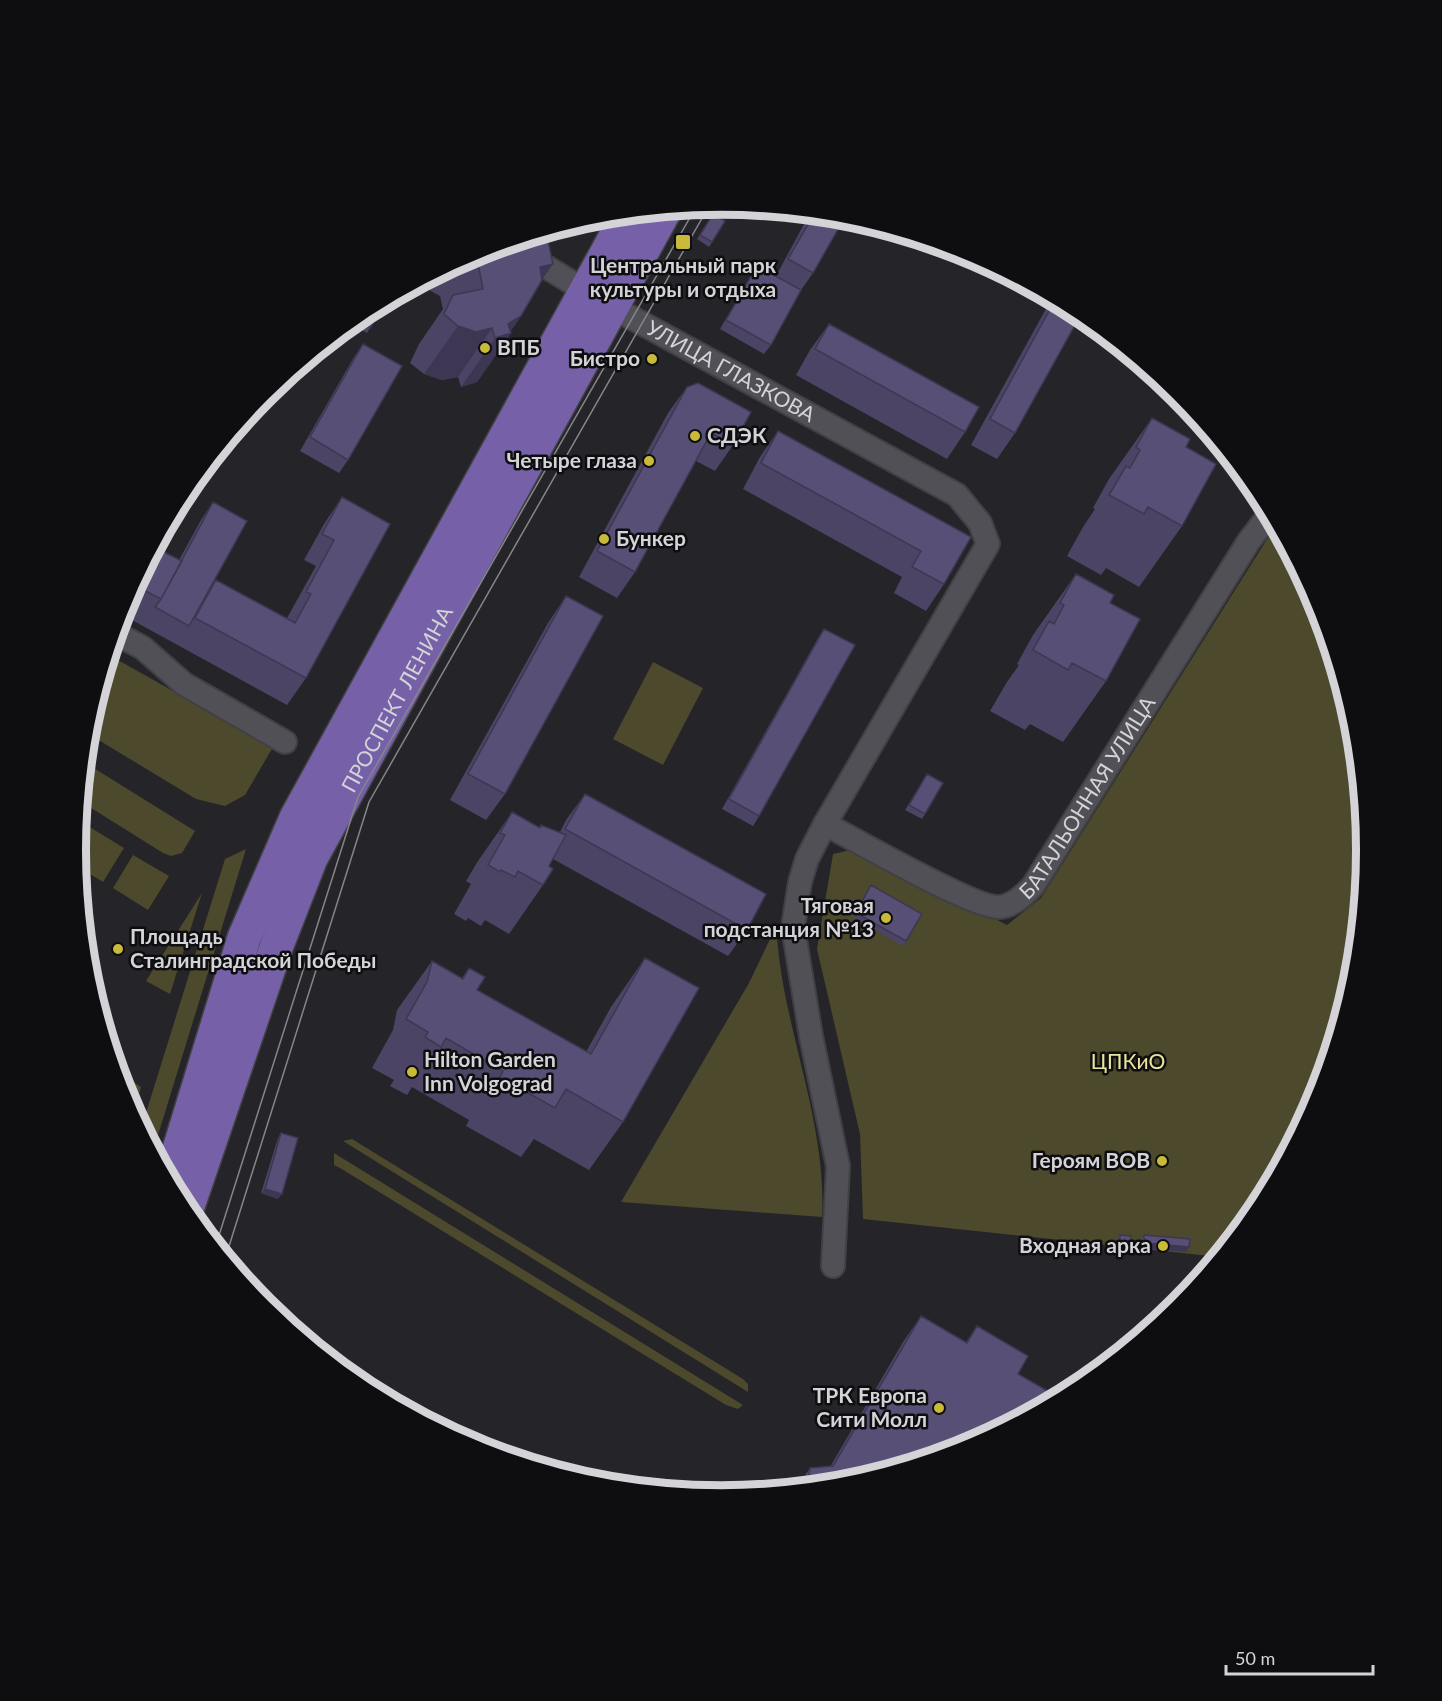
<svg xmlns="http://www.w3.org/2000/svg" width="1442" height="1701" font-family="Lato,sans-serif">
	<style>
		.green { fill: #4c492c }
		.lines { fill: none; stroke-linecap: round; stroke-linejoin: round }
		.street-casing { stroke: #414045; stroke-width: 26 }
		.primary-casing { stroke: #414045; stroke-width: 36 }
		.street { stroke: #515057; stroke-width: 22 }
		.primary { stroke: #7661a8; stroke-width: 33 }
		.tram { stroke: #86858a; stroke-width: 1.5 }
		.wall { fill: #4c4465 }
		.shaded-wall { fill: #3e3753 }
		.building { fill: #584f76; stroke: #3e3753; stroke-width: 1.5 }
		.poi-dot { fill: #c9ba3a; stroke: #0e0d10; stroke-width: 2 }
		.labels { text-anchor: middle; stroke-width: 5; stroke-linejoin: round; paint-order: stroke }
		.poi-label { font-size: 21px; font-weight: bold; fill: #d4d3d7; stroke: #0e0d10; text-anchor: end }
		.street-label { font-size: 21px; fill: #d4d3d7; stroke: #0e0d10 }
		.park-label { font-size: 21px; fill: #ede49b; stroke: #0e0d10 }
		.rim { fill: none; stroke: #d4d3d7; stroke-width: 8 }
	</style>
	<rect width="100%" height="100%" fill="#252429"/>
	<path class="green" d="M 1276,525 L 1318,604 L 1355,725 L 1367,851 L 1355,977 L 1318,1098 L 1258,1210 L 1219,1257 L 863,1219 L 860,1134 L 817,949 L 833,854 L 859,848 L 1007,925 L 1041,898 Z
		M 109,655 L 273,747 L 245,795 L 225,806 L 196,799 L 87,733 Z
		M 653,662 L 703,688 L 663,765 L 613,739 Z
		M 84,762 L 195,831 L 182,853 L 171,856 L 163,853 L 80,801 Z
		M 88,826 L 124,848 L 103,882 L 77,866 L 75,847 Z
		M 246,849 L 159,1132 L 153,1151 L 141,1129 L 225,859 Z
		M 133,855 L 169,876 L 148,910 L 113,888 Z
		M 202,893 L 170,994 L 146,981 Z
		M 772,935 L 777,937 C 784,1031 827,1122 822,1217 L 621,1202 L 749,983 Z
		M 116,1070 L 141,1087 L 133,1114 L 124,1097 Z
		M 352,1139 L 743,1379 L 748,1384 L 748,1392 L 343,1141 Z
		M 334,1153 L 743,1405 L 738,1409 L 726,1405 L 340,1168 L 334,1165 Z
		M 291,1329 L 487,1451 L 451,1435 L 322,1355 Z"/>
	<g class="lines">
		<defs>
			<g id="street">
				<path id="s1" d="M 525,254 L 612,307 L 957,495 L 980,523 L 988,544 L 825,824 L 807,859 L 800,882 L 793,927 L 811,1036 L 838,1166 L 833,1266"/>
				<path d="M 115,633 L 143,648 L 184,684 L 285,742"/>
				<path id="s2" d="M 825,824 C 854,839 975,909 999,907 C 1013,906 1024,895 1033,886 L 1249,541 L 1270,514"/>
			</g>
			<g id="primary">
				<path d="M 169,1182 L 244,938 L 296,818 L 628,214"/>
				<path id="s3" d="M 186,1212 L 277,945 L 311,858 L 665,210"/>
			</g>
		</defs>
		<use href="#street" class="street-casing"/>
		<use href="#primary" class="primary-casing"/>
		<use href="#street" class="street"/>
		<use href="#primary" class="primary"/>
		<path class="tram" d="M 215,1248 L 358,797 L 696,207
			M 225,1259 L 369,802 L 709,206"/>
	</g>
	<path class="wall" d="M 810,213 L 845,217 L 813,273 L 801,290 L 771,345 L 764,354 L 720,329 L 751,275 L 757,266 L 776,276 Z
		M 713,214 L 725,221 L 709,247 L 697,239 Z
		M 595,217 L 599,217 L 596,221 L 590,218 Z
		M 530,237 L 535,245 L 553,264 L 540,282 L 521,316 L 510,332 L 511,333 L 477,382 L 461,387 L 458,377 L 442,380 L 424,374 L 410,363 L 419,344 L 443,309 L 440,296 L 418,284 L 474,254 Z
		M 1052,298 L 1081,314 L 1015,433 L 997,459 L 971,445 Z
		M 362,313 L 370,328 L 367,333 L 350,323 Z
		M 829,324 L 965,432 L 947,459 L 796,375 L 810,350 Z
		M 363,344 L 348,460 L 339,473 L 300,451 L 354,357 Z
		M 317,350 L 312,358 L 309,357 Z
		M 1157,377 L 1178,394 L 1183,400 L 1153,384 Z
		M 687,387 L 733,445 L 715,471 L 696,461 L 635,572 L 617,598 L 579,577 L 668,413 Z
		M 1152,418 L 1186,447 L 1182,526 L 1139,587 L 1106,568 L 1101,575 L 1067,556 L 1083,527 L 1095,509 L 1093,508 L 1109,479 Z
		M 778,431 L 971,537 L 944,584 L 926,611 L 894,593 L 902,577 L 743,489 L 760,457 Z
		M 342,497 L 390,524 L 306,678 L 287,705 L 121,614 L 124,603 L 154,547 L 179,560 L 201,520 L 213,502 L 210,589 L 216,580 L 292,621 L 287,618 L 316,566 L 304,560 L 324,524 Z
		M 1076,574 L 1110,603 L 1106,681 L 1063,742 L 1030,724 L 1025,730 L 990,711 L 1007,682 L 1019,665 L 1017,664 L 1033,635 Z
		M 566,596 L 505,794 L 486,820 L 450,800 L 548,623 Z
		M 824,629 L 759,816 L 753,826 L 722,809 L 818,638 Z
		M 927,774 L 925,814 L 922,819 L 905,810 Z
		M 585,794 L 747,930 L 728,956 L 553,859 L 549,866 L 543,885 L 509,934 L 485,920 L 481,926 L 468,918 L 466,921 L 454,914 L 471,884 L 466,881 L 478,861 L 512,812 L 540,828 L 560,832 L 566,820 Z
		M 871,885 L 906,941 L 903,946 L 853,917 Z
		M 645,958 L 623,1122 L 589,1170 L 534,1139 L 521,1157 L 466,1126 L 469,1120 L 412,1087 L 407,1095 L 390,1086 L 394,1080 L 372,1068 L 393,1030 L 397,1010 L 432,961 L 462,978 L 469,968 L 477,990 L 586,1052 L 611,1007 Z
		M 281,1133 L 278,1199 L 261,1193 L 278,1138 Z
		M 1120,1235 L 1131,1242 L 1128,1247 L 1117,1246 L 1117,1239 Z
		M 1144,1235 L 1186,1252 L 1140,1248 L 1141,1240 Z
		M 921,1316 L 966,1342 L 977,1326 L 1028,1356 L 847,1484 L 796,1489 L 810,1468 L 830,1467 L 903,1342 Z"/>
	<path class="shaded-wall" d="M 553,264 L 519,313 L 540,267 Z
		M 521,316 L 509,333 L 511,333 L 477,382 L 461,387 L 495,338 L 508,324 Z
		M 458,326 L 492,328 L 458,377 L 442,380 L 424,374 Z
		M 265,1189 L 282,1194 L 278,1199 L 261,1193 Z
		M 1120,1242 L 1131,1242 L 1128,1247 L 1117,1246 Z
		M 1144,1243 L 1189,1247 L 1186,1252 L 1140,1248 Z"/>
	<path class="building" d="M 713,214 L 725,221 L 712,242 L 700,235 Z
		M 814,214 L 845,217 L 813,273 L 788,259 Z
		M 530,237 L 535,245 L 548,241 L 553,264 L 540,267 L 542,280 L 521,316 L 508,324 L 511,333 L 495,338 L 492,328 L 476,332 L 458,326 L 444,314 L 453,295 L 483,289 L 476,253 Z
		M 757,266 L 801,290 L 771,345 L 726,320 Z
		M 1055,300 L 1081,314 L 1015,433 L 990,419 Z
		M 372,308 L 379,312 L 370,328 L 355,319 L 362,313 Z
		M 829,324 L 979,407 L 965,432 L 815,349 Z
		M 363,344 L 402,366 L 348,460 L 310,437 Z
		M 698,383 L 751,412 L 733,445 L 711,433 L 635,572 L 597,551 L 687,387 Z
		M 1152,418 L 1190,439 L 1186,447 L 1216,464 L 1182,526 L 1148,507 L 1144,514 L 1109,495 L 1126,466 L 1130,468 L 1140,450 L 1136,447 Z
		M 778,431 L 971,537 L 944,584 L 912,567 L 921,551 L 761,463 Z
		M 342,497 L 390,524 L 306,678 L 195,618 L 216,580 L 295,623 L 311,594 L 306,592 L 334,540 L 322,534 Z
		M 213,502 L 247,521 L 189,626 L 155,607 L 161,599 Z
		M 154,547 L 182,561 L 161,599 L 134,585 Z
		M 1076,574 L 1114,595 L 1110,603 L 1140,619 L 1106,681 L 1072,663 L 1068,670 L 1033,650 L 1049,621 L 1054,624 L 1064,605 L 1060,603 Z
		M 566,596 L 603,616 L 505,794 L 468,774 Z
		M 824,629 L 855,645 L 759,816 L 729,799 Z
		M 927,774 L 943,783 L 925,814 L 909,805 Z
		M 585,794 L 766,894 L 747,930 L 565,829 Z
		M 512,812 L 540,828 L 541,825 L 566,835 L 549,866 L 553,869 L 543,885 L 518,871 L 515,877 L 501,870 L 500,872 L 488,865 L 505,835 L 500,833 Z
		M 871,885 L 922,914 L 906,941 L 856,913 Z
		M 645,958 L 699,988 L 623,1122 L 566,1089 L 555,1108 L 500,1077 L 503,1071 L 446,1038 L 441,1047 L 425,1037 L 428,1032 L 406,1019 L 427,982 L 432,961 L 463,979 L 469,968 L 485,977 L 477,990 L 591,1054 Z
		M 281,1133 L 298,1138 L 282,1194 L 265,1189 Z
		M 1120,1235 L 1131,1236 L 1131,1242 L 1120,1242 Z
		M 1144,1235 L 1190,1239 L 1189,1247 L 1144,1243 Z
		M 921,1316 L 967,1343 L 977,1326 L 1028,1356 L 1018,1374 L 1060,1398 L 968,1447 L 847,1484 L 807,1488 L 810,1468 L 833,1466 Z"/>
	<g class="poi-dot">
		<rect x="675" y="234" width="16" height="16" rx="3"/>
		<circle cx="485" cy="348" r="6"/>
		<circle cx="652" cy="359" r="6"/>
		<circle cx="695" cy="436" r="6"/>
		<circle cx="649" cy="461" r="6"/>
		<circle cx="604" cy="539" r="6"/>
		<circle cx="886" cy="918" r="6"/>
		<circle cx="118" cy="949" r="6"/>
		<circle cx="412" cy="1072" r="6"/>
		<circle cx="1162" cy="1161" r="6"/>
		<circle cx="1163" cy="1246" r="6"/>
		<circle cx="939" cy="1408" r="6"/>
	</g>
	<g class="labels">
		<g class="poi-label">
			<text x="683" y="273" text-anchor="middle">Центральный парк<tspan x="683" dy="24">культуры и отдыха</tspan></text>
			<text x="497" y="355" text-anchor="start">ВПБ</text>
			<text x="640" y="366">Бистро</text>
			<text x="707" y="443" text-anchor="start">СДЭК</text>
			<text x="637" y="468">Четыре глаза</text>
			<text x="616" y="546" text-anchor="start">Бункер</text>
			<text x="874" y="913">Тяговая<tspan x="874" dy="24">подстанция №13</tspan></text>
			<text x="130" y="944" text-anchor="start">Площадь<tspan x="130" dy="24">Сталинградской Победы</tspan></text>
			<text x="424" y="1067" text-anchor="start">Hilton Garden<tspan x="424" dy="24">Inn Volgograd</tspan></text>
			<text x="1150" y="1168">Героям ВОВ</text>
			<text x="1151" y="1253">Входная арка</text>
			<text x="927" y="1403">ТРК Европа<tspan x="927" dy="24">Сити Молл</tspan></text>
		</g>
		<g class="street-label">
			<text dy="7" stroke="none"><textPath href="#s1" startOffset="237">УЛИЦА ГЛАЗКОВА</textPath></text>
			<text dy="7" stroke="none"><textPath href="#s3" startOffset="556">ПРОСПЕКТ ЛЕНИНА</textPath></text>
			<text dy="7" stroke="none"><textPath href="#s2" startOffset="338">БАТАЛЬОННАЯ УЛИЦА</textPath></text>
		</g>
		<g class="park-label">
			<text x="1128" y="1069">ЦПКиО</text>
		</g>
	</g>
	<path d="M0 0H1442V1701H0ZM86 850a635 635 0 1 1 1270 0a635 635 0 1 1-1270 0Z" fill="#0e0d10" fill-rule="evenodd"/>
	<path class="rim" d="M86 850a635 635 0 1 1 1270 0a635 635 0 1 1-1270 0Z"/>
	<path d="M1226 1665v9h147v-9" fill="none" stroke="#d4d3d7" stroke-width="3"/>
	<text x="1235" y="1665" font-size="18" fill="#d4d3d7" stroke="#0e0d10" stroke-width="4.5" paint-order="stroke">50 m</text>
</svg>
